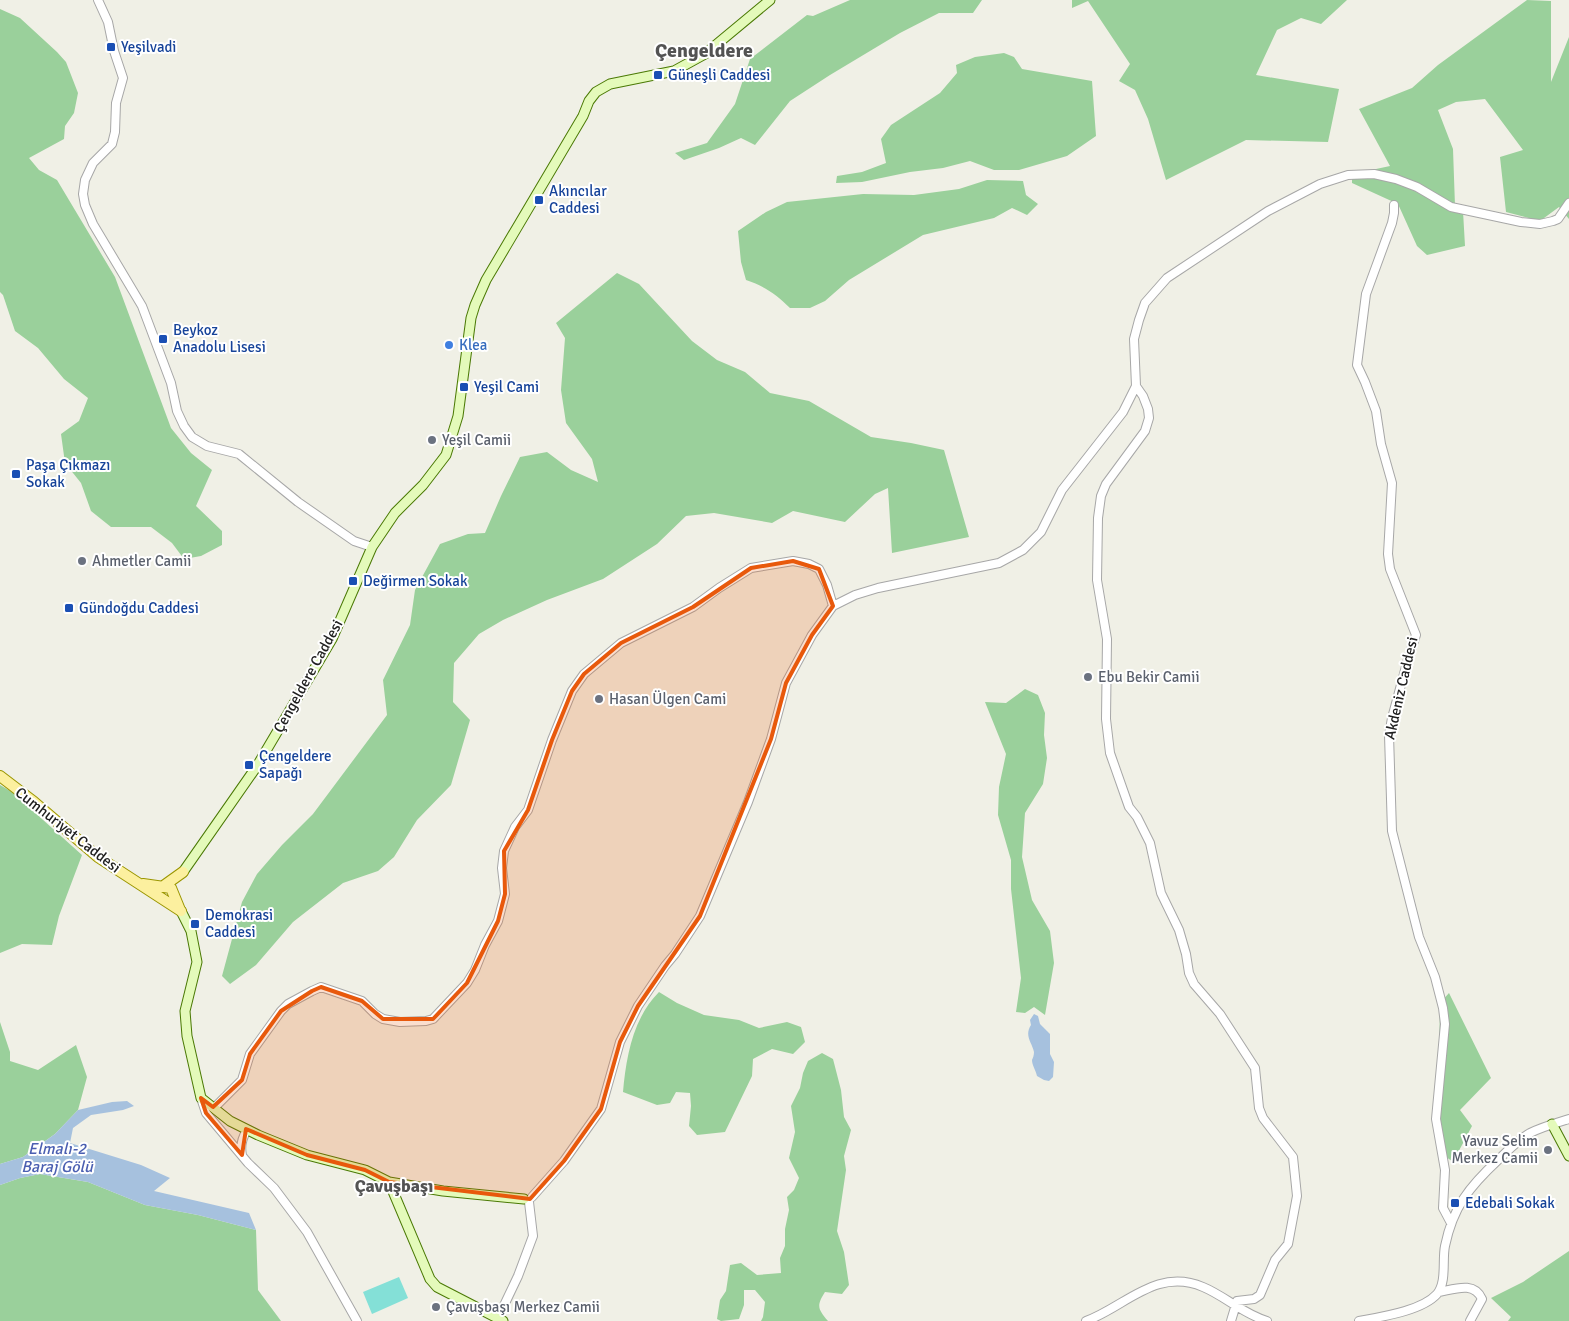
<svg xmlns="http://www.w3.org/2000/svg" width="1569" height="1321" font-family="Signika,sans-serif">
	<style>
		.forest { fill: #9ad09b }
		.pitch { fill: #84e0d7 }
		.water { fill: #a6c1de }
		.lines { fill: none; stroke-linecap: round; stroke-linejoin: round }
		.tertiary-casing { stroke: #a7a7a7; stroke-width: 10 }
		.secondary-casing { stroke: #4a7904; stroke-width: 11 }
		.primary-casing { stroke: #9b9600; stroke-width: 12 }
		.tertiary { stroke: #fff; stroke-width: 8 }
		.secondary { stroke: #e4faba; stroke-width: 9 }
		.primary { stroke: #fcf09f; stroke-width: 10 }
		.marked { fill: #e8590c; fill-opacity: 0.2; stroke: #e8590c; stroke-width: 4; stroke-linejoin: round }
		.transit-dot { fill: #1a4fb4; stroke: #fff; stroke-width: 2 }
		.shop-dot { fill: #3f7fe0; stroke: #fff; stroke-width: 2 }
		.worship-dot { fill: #6b7280; stroke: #fff; stroke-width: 2 }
		.labels { text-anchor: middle; stroke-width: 4; stroke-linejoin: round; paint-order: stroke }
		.transit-label { font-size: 15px; fill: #164399; stroke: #fff; text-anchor: start }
		.shop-label { font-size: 15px; fill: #366cbe; stroke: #fff; text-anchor: start }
		.worship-label { font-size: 15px; fill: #5b616d; stroke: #fff; text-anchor: start }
		.street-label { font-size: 15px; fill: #202020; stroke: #fff }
		.water-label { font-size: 16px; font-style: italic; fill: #4b5fb1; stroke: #fff }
		.quarter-label { font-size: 18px; font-weight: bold; fill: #535353; stroke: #fff }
		.district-label { font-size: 20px; font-weight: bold; fill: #535353; stroke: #fff }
	</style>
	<rect width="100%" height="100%" fill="#f0f0e6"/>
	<path class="forest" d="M 850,0 L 982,0 L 973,13 L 939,13 L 900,33 L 830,75 L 790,101 L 755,145 L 741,138 L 719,148 L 684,160 L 675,153 L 707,143 L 735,104 L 750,59 L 807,15 L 813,16 Z
		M 1072,0 L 1347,0 L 1321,24 L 1301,18 L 1277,30 L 1256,75 L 1339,89 L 1328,142 L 1246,140 L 1166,180 L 1148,119 L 1135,90 L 1119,81 L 1130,64 L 1088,1 L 1072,8 Z
		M 1527,0 L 1551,1 L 1551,82 L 1569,37 L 1569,219 L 1559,207 L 1540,221 L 1506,212 L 1500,157 L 1523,150 L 1485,99 L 1456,102 L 1438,110 L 1453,149 L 1455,206 L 1463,211 L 1465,246 L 1427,255 L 1417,246 L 1398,204 L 1352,183 L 1352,178 L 1376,169 L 1390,166 L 1359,109 L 1412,88 L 1438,65 Z
		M 0,9 L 20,18 L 57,52 L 66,62 L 78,93 L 74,113 L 65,126 L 64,139 L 29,158 L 39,170 L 57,180 L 115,277 L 171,428 L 191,453 L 212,470 L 196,506 L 222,531 L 222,545 L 201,556 L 184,559 L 172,543 L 151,527 L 111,527 L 91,511 L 81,483 L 65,463 L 61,434 L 79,421 L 88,398 L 64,379 L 38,348 L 15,331 L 3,295 L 0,292 Z
		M 1004,53 L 1014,57 L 1022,69 L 1092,81 L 1096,136 L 1067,156 L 1019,170 L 994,170 L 970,161 L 943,168 L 910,172 L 862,182 L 836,183 L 837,176 L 862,172 L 886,163 L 881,139 L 891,125 L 940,93 L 957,73 L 956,65 L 975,57 Z
		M 987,180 L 1023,181 L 1026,195 L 1038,204 L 1027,215 L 1012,208 L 994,218 L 923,235 L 849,280 L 825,301 L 810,308 L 790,308 C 776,294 764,286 746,280 L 741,262 L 738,231 L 766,212 L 787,202 L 863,194 L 914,195 L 959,189 Z
		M 617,273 L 639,284 L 692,341 L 717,360 L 745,372 L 770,393 L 809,401 L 871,437 L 911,443 L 944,450 L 969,537 L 892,553 L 888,488 L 875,494 L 845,522 L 793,511 L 772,523 L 714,513 L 686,516 L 657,544 L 603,579 L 547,600 L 503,620 L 479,634 L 454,663 L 453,702 L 470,720 L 451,785 L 417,820 L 394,857 L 378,871 L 343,883 L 293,922 L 256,965 L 230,984 L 222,976 L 242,902 L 257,874 L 282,845 L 313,814 L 387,715 L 383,680 L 410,625 L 415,590 L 440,544 L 468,534 L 485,533 L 501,496 L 520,457 L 547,452 L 571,470 L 598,482 L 592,459 L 566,423 L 561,390 L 565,338 L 556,323 Z
		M 1025,689 L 1038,695 L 1045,713 L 1044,735 L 1047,758 L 1043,784 L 1025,813 L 1022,857 L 1032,900 L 1050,931 L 1054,963 L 1045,1015 L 1034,1007 L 1025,1013 L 1016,1012 L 1021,978 L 1011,889 L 1011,860 L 998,815 L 999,787 L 1006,754 L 985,702 L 1006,703 Z
		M 0,785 L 12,792 L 82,855 L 59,916 L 52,945 L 22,944 L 0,953 Z
		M 659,992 L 677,1003 L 704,1015 L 739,1020 L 759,1028 L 787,1022 L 801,1027 L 805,1042 L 793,1054 L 772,1049 L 753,1059 L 752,1076 L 725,1132 L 697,1135 L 689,1126 L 691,1106 L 690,1093 L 676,1092 L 670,1103 L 657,1105 L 623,1092 C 626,1057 633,1018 659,992 Z
		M 1449,993 L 1491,1078 L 1460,1110 L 1472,1126 L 1453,1162 L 1441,1153 L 1438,1132 L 1440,1003 Z
		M 0,1022 L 10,1052 L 10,1061 L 38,1070 L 76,1045 L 87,1077 L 78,1110 L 55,1134 L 23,1157 L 0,1164 Z
		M 822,1053 L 833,1059 L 841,1090 L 844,1117 L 851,1130 L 844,1156 L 846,1170 L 837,1231 L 844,1252 L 849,1285 L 842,1294 L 825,1292 C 816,1306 818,1309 828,1321 L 761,1321 L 763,1317 L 765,1302 L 755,1290 L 744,1290 L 744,1305 L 739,1319 L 721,1321 L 717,1319 L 720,1300 L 726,1291 L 730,1265 L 741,1263 L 757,1275 L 781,1273 L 780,1258 L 785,1246 L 785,1229 L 789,1210 L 787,1197 L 794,1190 L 799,1178 L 789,1158 L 795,1132 L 791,1106 L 800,1088 L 803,1073 L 808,1061 Z
		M 40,1174 L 88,1182 L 145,1205 L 198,1215 L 256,1230 L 258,1290 L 281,1321 L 0,1321 L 0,1185 L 20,1178 Z
		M 1569,1251 L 1569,1321 L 1508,1321 L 1511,1317 L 1491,1298 L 1523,1282 Z"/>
	<path class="pitch" d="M 399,1277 L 408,1298 L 372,1314 L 363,1292 Z"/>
	<path class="water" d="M 1034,1014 L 1038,1016 L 1040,1024 L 1050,1034 L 1050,1054 L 1054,1062 L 1053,1077 L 1049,1081 L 1044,1080 L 1037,1076 C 1036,1071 1032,1065 1032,1060 C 1033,1058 1034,1055 1034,1052 C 1032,1042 1024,1036 1031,1025 L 1030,1020 Z
		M 127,1101 L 134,1106 L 123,1110 L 91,1115 L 73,1128 L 70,1143 L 141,1165 L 170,1178 L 154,1191 L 249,1213 L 256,1230 L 198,1215 L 145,1205 L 88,1182 L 40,1174 L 20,1178 L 0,1185 L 0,1164 L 23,1157 L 55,1134 L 78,1110 L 112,1102 Z"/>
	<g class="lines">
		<defs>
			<path id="tertiary" d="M 98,0 L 108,22 L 114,51 L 123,78 L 116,103 L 115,132 L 112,144 L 93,163 L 85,180 L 83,194 L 85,205 L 93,224 L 142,306 L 171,383 L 177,411 L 184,426 L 192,437 L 207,446 L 239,454 L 298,502 L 354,541 L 372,547
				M 1394,205 L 1394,213 L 1392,223 L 1366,294 L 1357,365 L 1365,382 L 1376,411 L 1381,444 L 1392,483 L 1388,554 L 1390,569 L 1416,635 L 1408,659 L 1392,718 L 1389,735 L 1392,831 L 1419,937 L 1435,977 L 1443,1008 L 1445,1024 L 1436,1119 L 1445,1170 L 1443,1208 L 1451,1223
				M 1136,386 L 1143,396 L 1148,409 L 1149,418 L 1145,431 L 1106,484 L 1101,496 L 1098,518 L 1097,580 L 1107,639 L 1106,719 L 1110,753 L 1129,807 L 1137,817 L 1150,843 L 1161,893 L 1179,930 L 1186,954 L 1189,973 L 1194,984 L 1220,1014 L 1255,1068 L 1259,1108 L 1263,1118 L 1293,1157 L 1297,1196 L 1288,1244 L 1275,1260 L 1260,1295 L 1254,1299 L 1237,1301 L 1231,1321
				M 201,1098 L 206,1113 L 248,1163 L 274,1188 L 307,1232 L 357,1321
				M 214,1108 L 242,1080 L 250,1054 L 281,1011 L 288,1004 L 312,991 L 321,987 L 362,1001 L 375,1014 L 383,1019 L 400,1022 L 426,1021 L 433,1019 L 467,983 L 475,970 L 485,945 L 498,921 L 505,894 L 502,868 L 504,851 L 515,827 L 528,810 L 552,740 L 572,691 L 584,674 L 621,643 L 693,607 L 719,588 L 751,568 L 793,561 L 809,564 L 819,569 L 827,585 L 833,606
				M 242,1155 C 240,1146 242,1138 247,1130
				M 532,1197 L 564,1161 L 601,1109 L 620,1042 L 638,1006 L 665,966 L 675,954 L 700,916 L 748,802 L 771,739 L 786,683 L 812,635 L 833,606 L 855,595 L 878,588 L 999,563 L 1023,550 L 1041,532 L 1062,490 L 1123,412 L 1136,386 L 1134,339 L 1139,320 L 1145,303 L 1167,278 L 1268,211 L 1320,184 L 1348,175 L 1374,174 L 1396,179 L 1417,187 L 1451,207 L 1521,222 L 1540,224 L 1553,221 L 1558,219 L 1569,203
				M 1439,1292 C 1455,1289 1474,1281 1482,1299 L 1470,1321
				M 498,1318 L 518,1276 L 533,1236 L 529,1202
				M 1086,1321 C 1125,1307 1156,1267 1203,1287 C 1225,1296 1243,1314 1267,1321
				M 1359,1321 C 1380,1317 1422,1311 1437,1294 C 1447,1282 1442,1260 1445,1246 C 1453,1207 1469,1187 1498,1160 C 1508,1150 1518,1140 1530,1133 C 1542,1127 1556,1123 1569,1119"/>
			<path id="secondary" d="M 183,872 L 257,766 L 332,639 L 372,547 L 395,513 L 423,485 L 446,455 L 458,416 L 471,318 L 475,305 L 486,280 L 583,116 L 589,101 L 596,92 L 610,84 L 674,71 L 705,54 L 770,0
				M 181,911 L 191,931 L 197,962 L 185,1011 L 187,1036 L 201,1098 L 230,1121 L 258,1135 L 307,1155 L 365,1170 L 389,1182 L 430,1279 L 437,1287 L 503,1321
				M 1552,1124 L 1569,1156
				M 389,1182 L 443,1191 L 524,1199"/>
			<path id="primary" d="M 0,776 L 34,802 L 98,857 L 181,911
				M 143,884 L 171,888 L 180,910
				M 162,887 L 183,872"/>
		</defs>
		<use href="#tertiary" class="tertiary-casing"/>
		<use href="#secondary" class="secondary-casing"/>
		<use href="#primary" class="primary-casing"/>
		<use href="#tertiary" class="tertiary"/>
		<use href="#secondary" class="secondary"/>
		<use href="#primary" class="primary"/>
	</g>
	<path class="marked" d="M 793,561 L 819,569 L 833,606 L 812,635 L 786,683 L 771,739 L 700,916 L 638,1006 L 620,1042 L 601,1109 L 564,1161 L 530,1199 L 389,1182 L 365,1170 L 307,1155 L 246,1129 L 242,1155 L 206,1113 L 201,1098 L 213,1107 L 242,1080 L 250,1054 L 281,1011 L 312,991 L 321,987 L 362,1001 L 383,1019 L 433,1019 L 467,983 L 498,921 L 505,894 L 504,851 L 528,810 L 552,740 L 572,691 L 584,674 L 621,643 L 693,607 L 751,568 Z"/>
	<g class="transit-dot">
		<rect x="106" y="42" width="10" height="10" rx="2.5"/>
		<rect x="653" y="70" width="10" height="10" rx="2.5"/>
		<rect x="534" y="195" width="10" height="10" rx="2.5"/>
		<rect x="158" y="334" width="10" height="10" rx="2.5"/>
		<rect x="459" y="382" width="10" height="10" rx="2.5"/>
		<rect x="11" y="469" width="10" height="10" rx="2.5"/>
		<rect x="348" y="576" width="10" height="10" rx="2.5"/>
		<rect x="64" y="603" width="10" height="10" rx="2.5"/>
		<rect x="244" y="760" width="10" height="10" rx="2.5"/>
		<rect x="190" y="919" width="10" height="10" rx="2.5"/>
		<rect x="1450" y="1198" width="10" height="10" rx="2.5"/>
	</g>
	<circle class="shop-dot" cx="449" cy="345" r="5"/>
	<g class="worship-dot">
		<circle cx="432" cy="440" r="5"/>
		<circle cx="82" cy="561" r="5"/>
		<circle cx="1088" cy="677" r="5"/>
		<circle cx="599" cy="699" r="5"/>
		<circle cx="1548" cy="1150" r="5"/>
		<circle cx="436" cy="1307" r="5"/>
	</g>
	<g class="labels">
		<g class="transit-label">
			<text x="121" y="52">Yeşilvadi</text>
			<text x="668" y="80">Güneşli Caddesi</text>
			<text x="549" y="196">Akıncılar<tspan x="549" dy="17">Caddesi</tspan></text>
			<text x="173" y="335">Beykoz<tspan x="173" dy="17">Anadolu Lisesi</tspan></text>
			<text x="474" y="392">Yeşil Cami</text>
			<text x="26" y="470">Paşa Çıkmazı<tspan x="26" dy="17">Sokak</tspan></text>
			<text x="363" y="586">Değirmen Sokak</text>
			<text x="79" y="613">Gündoğdu Caddesi</text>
			<text x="259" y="761">Çengeldere<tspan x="259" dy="17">Sapağı</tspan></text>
			<text x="205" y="920">Demokrasi<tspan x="205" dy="17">Caddesi</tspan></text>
			<text x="1465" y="1208">Edebali Sokak</text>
		</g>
		<g class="shop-label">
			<text x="459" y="350">Klea</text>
		</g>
		<g class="worship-label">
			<text x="442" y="445">Yeşil Camii</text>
			<text x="92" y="566">Ahmetler Camii</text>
			<text x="1098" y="682">Ebu Bekir Camii</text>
			<text x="609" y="704">Hasan Ülgen Cami</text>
			<text x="1538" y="1146" text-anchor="end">Yavuz Selim<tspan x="1538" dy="17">Merkez Camii</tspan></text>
			<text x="446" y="1312">Çavuşbaşı Merkez Camii</text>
		</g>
		<g class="street-label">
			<text transform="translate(308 676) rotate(-61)" y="5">Çengeldere Caddesi</text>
			<text transform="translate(1401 688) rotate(-77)" y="5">Akdeniz Caddesi</text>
			<text transform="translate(68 830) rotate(38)" y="5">Cumhuriyet Caddesi</text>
		</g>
		<g class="water-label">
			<text x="57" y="1154">Elmalı-2<tspan x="57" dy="18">Baraj Gölü</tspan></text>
		</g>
		<g class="quarter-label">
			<text x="394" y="1192">Çavuşbaşı</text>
		</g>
		<g class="district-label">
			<text x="704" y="57">Çengeldere</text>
		</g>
	</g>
</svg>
